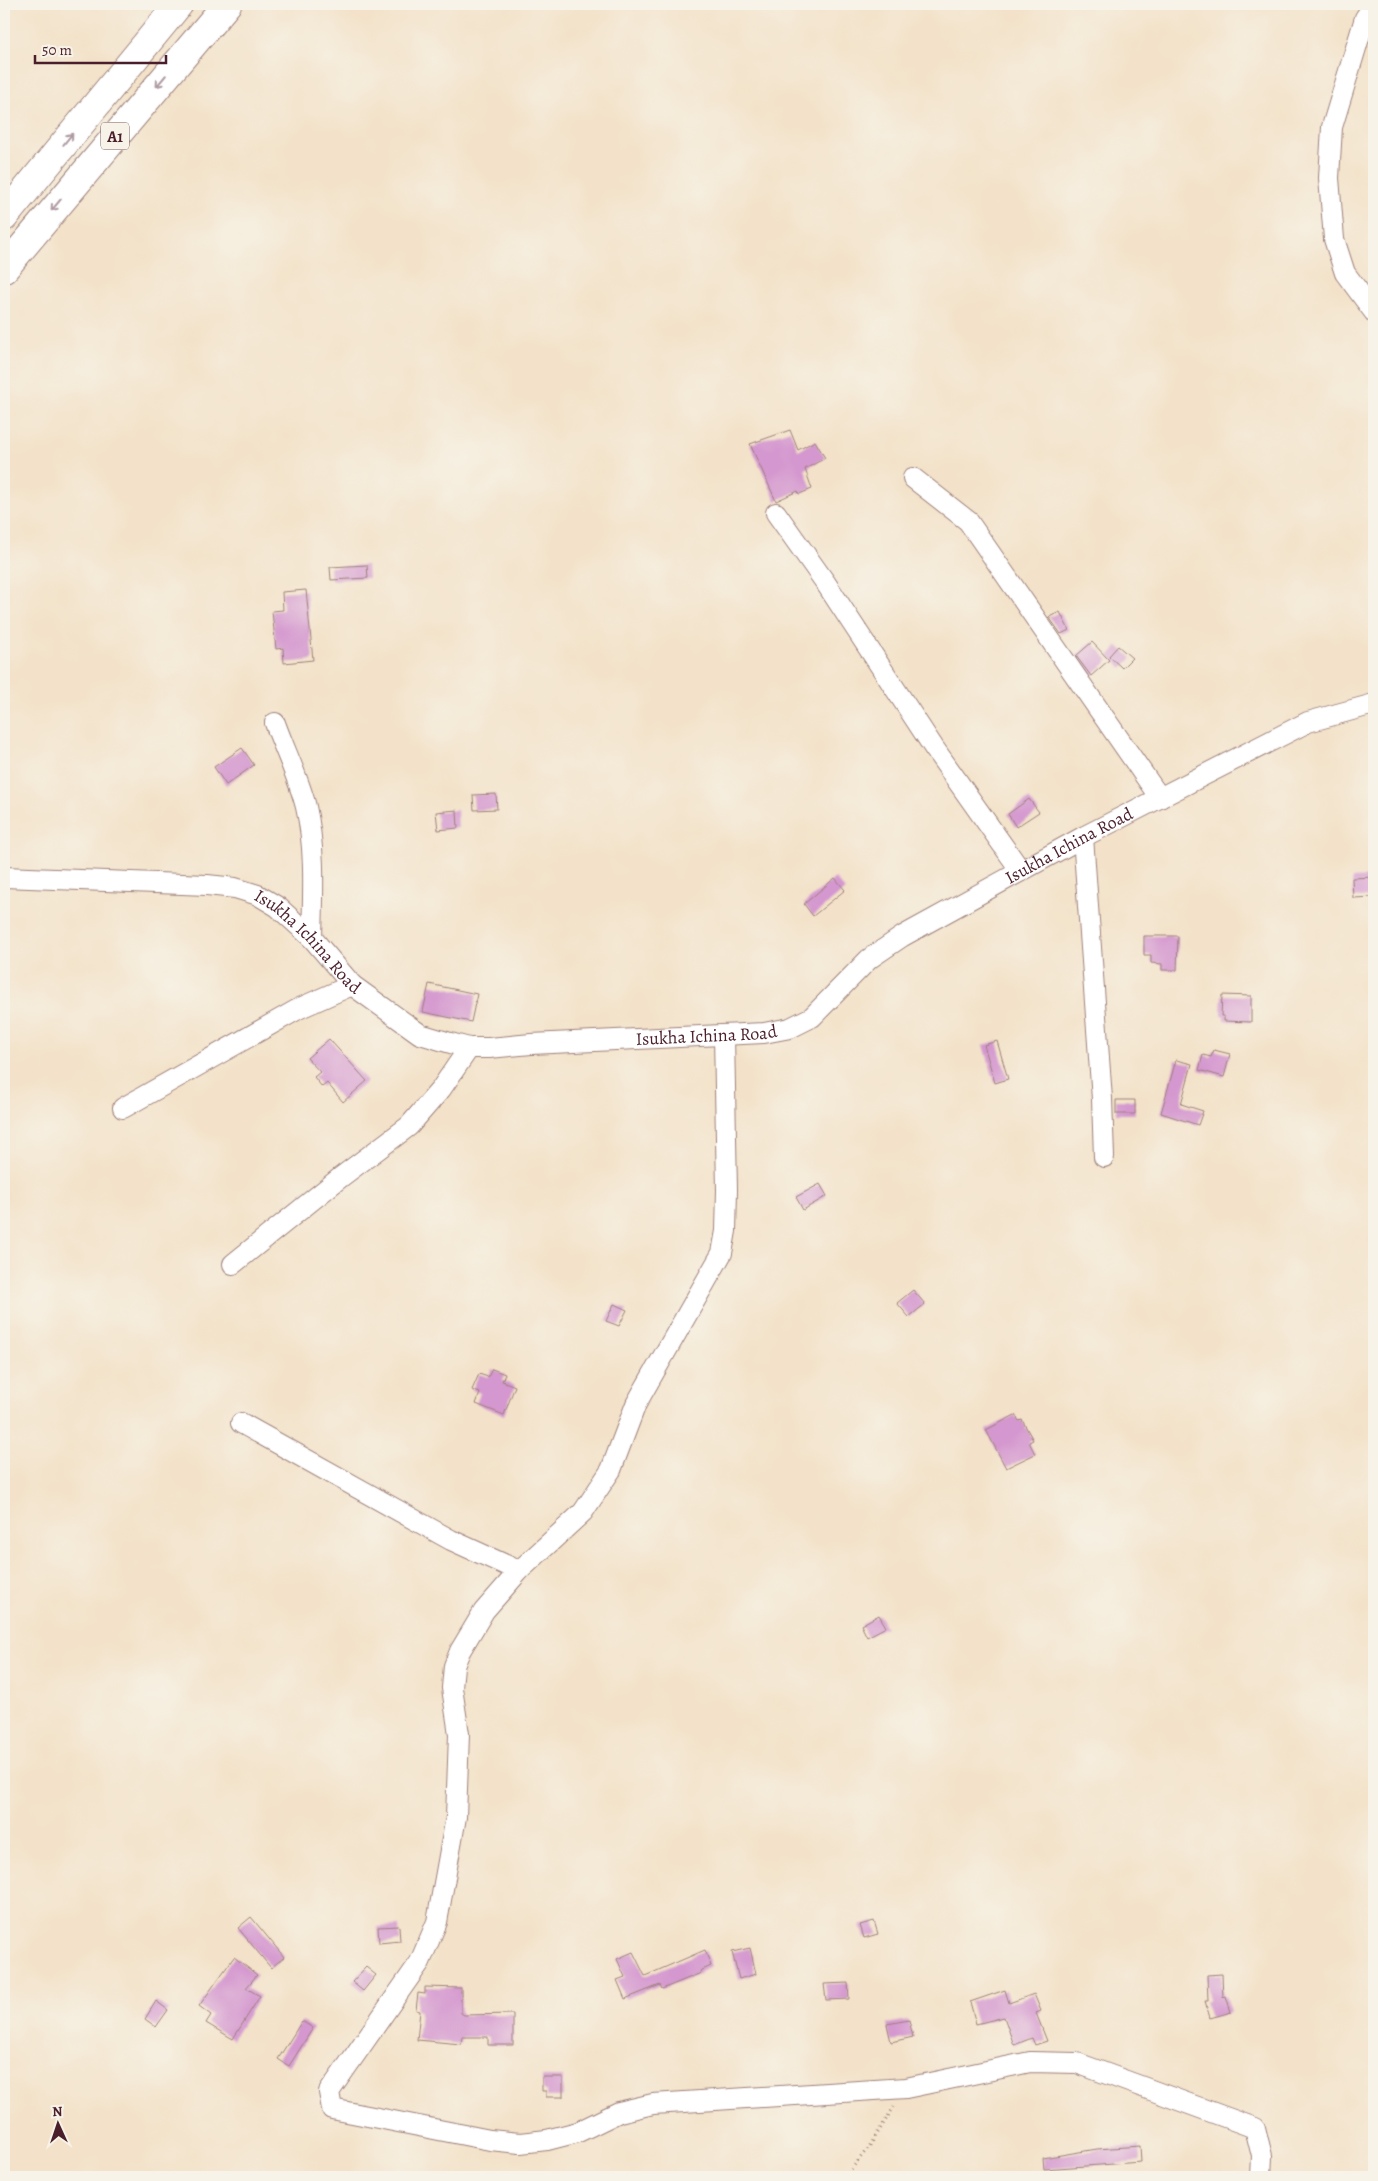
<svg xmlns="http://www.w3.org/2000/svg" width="1378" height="2181" font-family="Alegreya,serif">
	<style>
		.building { fill: #d497cf }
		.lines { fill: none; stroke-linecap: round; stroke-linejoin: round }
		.minor-casing { stroke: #9e807a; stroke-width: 22 }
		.highway-casing { stroke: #9e807a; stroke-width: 30 }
		.path { stroke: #9e807a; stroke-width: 3; stroke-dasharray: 1 4; stroke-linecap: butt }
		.minor { stroke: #fff; stroke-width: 20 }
		.highway { stroke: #fff; stroke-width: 28 }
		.oneway { stroke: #ae9aa0 }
		.labels { text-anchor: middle; stroke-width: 4; stroke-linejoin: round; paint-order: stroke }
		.shield { fill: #f7f3e8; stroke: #7e5f64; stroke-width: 1 }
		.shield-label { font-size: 16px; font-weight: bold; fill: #4a1f2b }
		.street-label { font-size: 18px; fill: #4a1f2b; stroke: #f7f3e8 }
	</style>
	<rect width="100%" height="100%" fill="#f7f3e8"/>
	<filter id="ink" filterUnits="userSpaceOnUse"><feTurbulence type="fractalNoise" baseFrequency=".02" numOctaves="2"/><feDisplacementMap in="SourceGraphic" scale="10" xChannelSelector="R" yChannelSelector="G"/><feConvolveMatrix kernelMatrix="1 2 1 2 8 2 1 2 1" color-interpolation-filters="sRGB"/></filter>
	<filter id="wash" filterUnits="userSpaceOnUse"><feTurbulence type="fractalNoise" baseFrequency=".0096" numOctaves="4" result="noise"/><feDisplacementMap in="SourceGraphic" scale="20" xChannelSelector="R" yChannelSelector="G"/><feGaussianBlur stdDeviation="1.12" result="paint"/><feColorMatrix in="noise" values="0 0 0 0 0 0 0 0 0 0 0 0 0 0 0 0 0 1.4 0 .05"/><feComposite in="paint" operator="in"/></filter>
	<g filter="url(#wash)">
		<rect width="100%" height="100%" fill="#f3e2c9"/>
		<g id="blocks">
			<path class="building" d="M 790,430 L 798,450 L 815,441 L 825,458 L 805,469 L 812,489 L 799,494 L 798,491 L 776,501 L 750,444 Z
				M 367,565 L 368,578 L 331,580 L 330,567 Z
				M 306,590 L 313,660 L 284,663 L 283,648 L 276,649 L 272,611 L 283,610 L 282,592 Z
				M 1060,612 L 1069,630 L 1061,634 L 1049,617 Z
				M 1092,642 L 1109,660 L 1091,676 L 1076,656 Z
				M 1118,646 L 1132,658 L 1122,668 L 1109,656 Z
				M 242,748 L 254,765 L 226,785 L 214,767 Z
				M 496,794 L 497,809 L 474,810 L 473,795 Z
				M 1029,799 L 1039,812 L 1016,827 L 1008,814 Z
				M 457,810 L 458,828 L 438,830 L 436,812 Z
				M 1374,877 L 1374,897 L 1353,898 L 1352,878 Z
				M 835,878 L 845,890 L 813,916 L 804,904 Z
				M 1144,936 L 1178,936 L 1177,970 L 1162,970 L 1162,964 L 1151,963 L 1151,955 L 1144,955 Z
				M 429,984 L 477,994 L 471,1022 L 423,1012 Z
				M 1222,995 L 1251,996 L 1251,1022 L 1224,1021 L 1224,1016 L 1221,1016 Z
				M 329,1039 L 367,1081 L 343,1102 L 327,1083 L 322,1087 L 314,1077 L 320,1072 L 307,1058 Z
				M 997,1041 L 1008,1079 L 995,1083 L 984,1045 Z
				M 1214,1050 L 1230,1054 L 1224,1077 L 1199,1070 L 1203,1055 L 1211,1057 Z
				M 1176,1060 L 1192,1064 L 1181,1104 L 1203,1111 L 1198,1125 L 1161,1113 Z
				M 1116,1100 L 1135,1100 L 1135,1114 L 1116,1114 Z
				M 820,1184 L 827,1196 L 803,1210 L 796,1197 Z
				M 913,1290 L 925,1304 L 909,1317 L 897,1303 Z
				M 614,1304 L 627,1310 L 619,1326 L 606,1321 Z
				M 492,1369 L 505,1374 L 502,1381 L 515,1386 L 504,1415 L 476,1404 L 480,1393 L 472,1390 L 479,1374 L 488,1377 Z
				M 1015,1415 L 1019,1421 L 1022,1420 L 1033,1440 L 1029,1442 L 1035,1454 L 1006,1468 L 986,1430 Z
				M 879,1615 L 886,1627 L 867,1637 L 861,1625 Z
				M 251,1917 L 284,1957 L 271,1968 L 238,1928 Z
				M 874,1921 L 878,1934 L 864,1938 L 860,1925 Z
				M 399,1926 L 400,1941 L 379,1943 L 378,1927 Z
				M 750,1948 L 756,1974 L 739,1979 L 732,1952 Z
				M 705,1950 L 711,1966 L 700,1971 L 701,1973 L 662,1989 L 660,1985 L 625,1999 L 617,1980 L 625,1977 L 617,1959 L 633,1952 L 645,1976 Z
				M 234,1957 L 257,1975 L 246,1988 L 260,1996 L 233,2039 L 206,2023 L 211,2015 L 199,2006 Z
				M 366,1967 L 376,1975 L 363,1991 L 352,1982 Z
				M 1222,1974 L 1223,1997 L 1226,1996 L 1231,2012 L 1210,2018 L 1205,2001 L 1208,2001 L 1207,1975 Z
				M 848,1983 L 849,1999 L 826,2000 L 824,1984 Z
				M 425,1987 L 461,1988 L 461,2013 L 464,2015 L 513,2014 L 513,2045 L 488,2045 L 488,2037 L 462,2037 L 461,2044 L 417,2040 L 420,2011 L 416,2010 L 418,1993 L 425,1994 Z
				M 1005,1990 L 1009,2003 L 1034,1994 L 1041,2011 L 1036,2013 L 1047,2041 L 1035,2045 L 1032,2038 L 1014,2045 L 1004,2017 L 976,2024 L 970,2002 Z
				M 156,2001 L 168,2010 L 156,2027 L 145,2019 Z
				M 909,2020 L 913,2037 L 891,2042 L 887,2024 Z
				M 302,2021 L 313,2028 L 289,2066 L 278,2059 Z
				M 542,2077 L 563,2077 L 563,2097 L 546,2097 L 546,2091 L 542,2091 Z
				M 1140,2146 L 1141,2162 L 1044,2169 L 1043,2158 L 1097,2149 Z"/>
		</g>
	</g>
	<g filter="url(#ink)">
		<use href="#blocks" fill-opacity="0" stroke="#9e807a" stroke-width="1"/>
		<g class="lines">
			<defs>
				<g id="minor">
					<path d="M 1374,5 L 1365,18 L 1332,127 L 1329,178 L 1334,239 L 1345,273 L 1374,312"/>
					<path d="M 913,478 L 968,521 L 1160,798"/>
					<path d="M 776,513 L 825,582 L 934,748 L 1021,871"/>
					<path d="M 275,723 C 285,751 299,779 306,807 C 316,850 313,895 312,938"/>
					<path d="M 1083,837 L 1102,1099 L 1104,1157"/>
					<path id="s1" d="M 4,877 L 207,885 L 235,888 L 258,895 L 278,907 L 312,938 L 352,985 L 420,1034 L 447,1042 L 469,1048 L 489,1048 L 531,1044 L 764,1033 L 790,1028 L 812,1017 L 869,959 L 903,936 L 1083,837 L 1308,722 L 1374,704"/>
					<path d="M 724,1036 L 727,1190 L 726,1231 L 722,1253 L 636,1404 L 611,1470 L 583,1512 L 519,1571 L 484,1611 L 460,1651 L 454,1666 L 452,1688 L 459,1734 L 456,1817 L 437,1922 L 420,1962 L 329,2092 L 332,2109 L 490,2140 L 520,2143 L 547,2140 L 578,2132 L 619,2112 L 653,2104 L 906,2088 L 1030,2062 L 1077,2063 L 1255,2128 L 1262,2156 L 1261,2177"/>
					<path d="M 123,1108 L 300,1008 L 352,985"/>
					<path d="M 233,1264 L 341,1177 L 409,1126 L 441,1089 L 469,1048"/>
					<path d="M 241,1423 L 451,1540 L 519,1571"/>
				</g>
				<path id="highway" d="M 4,217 L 179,4
					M 4,269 L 227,4"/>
			</defs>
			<use href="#minor" class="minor-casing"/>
			<use href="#highway" class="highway-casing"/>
			<path class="path" d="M 845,2177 L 869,2147 L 894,2107"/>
			<use href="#minor" class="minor"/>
			<use href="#highway" class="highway"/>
		</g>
		<defs><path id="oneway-shaft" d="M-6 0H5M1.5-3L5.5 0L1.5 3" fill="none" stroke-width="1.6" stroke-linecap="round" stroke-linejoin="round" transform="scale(1.25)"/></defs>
		<g class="oneway">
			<use href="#oneway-shaft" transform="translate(161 81) rotate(130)"/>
			<use href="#oneway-shaft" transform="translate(68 139) rotate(-51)"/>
			<use href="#oneway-shaft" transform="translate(56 205) rotate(130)"/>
		</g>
	</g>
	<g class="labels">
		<rect class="shield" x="101" y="122.5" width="28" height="27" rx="4"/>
		<g class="shield-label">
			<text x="115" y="142">A1</text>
		</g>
		<g class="street-label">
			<text dy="6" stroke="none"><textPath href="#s1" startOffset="1179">Isukha Ichina Road</textPath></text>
			<text dy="6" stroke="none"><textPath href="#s1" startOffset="324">Isukha Ichina Road</textPath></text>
			<text dy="6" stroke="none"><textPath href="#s1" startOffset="759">Isukha Ichina Road</textPath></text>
		</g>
	</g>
	<rect width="1378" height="2181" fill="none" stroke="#f7f3e8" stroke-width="20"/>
	<g transform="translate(58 2124) rotate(357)" stroke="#f7f3e8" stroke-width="4" paint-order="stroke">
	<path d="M0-4L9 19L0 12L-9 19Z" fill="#4a1f2b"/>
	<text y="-8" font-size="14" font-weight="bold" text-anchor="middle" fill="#4a1f2b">N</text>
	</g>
	<path d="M35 55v8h131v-8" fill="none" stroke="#4a1f2b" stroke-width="2.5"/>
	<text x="42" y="55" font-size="15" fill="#4a1f2b" stroke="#f7f3e8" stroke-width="4" paint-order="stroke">50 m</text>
</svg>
